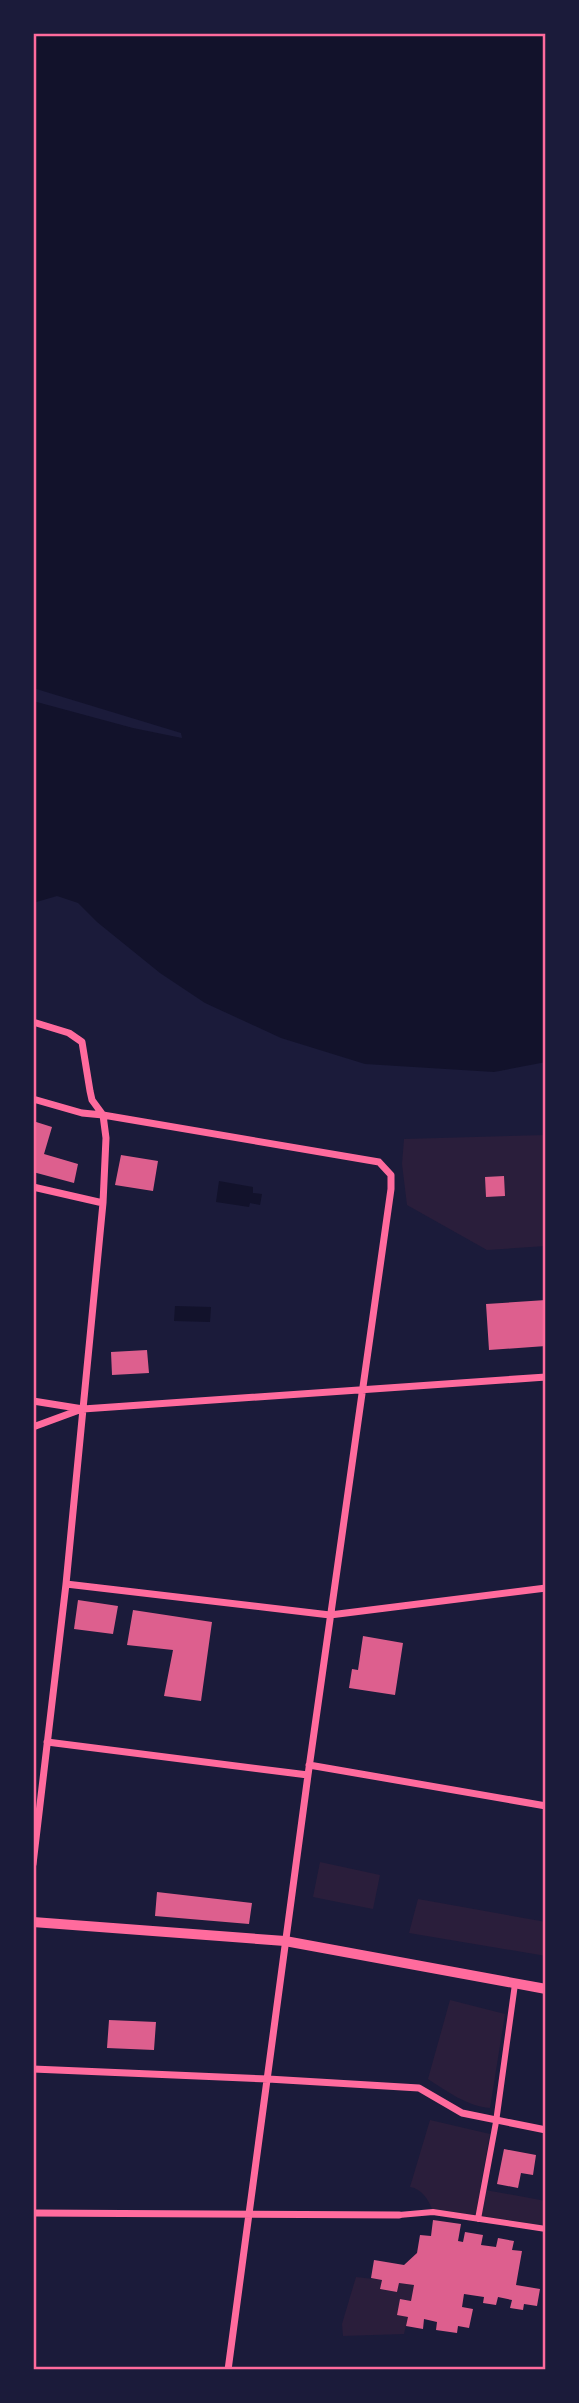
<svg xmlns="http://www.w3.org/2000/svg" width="579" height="2403" font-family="'Fira Sans',sans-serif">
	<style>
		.green { fill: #2a1e3b }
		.water { fill: #12122b }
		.pier { fill: #1b1b3a }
		.building { fill: #dd5f8e }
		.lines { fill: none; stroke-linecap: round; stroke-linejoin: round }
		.pedestrian { stroke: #ff6b9d; stroke-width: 6 }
		.minor { stroke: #ff6b9d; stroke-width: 7 }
		.tertiary { stroke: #ff6b9d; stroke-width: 10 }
		.neatline { fill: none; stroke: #ff6b9d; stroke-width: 2.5 }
	</style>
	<rect width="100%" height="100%" fill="#1b1b3a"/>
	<path class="green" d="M 546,1135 L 546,1246 L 487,1250 L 407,1205 L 402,1164 L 404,1139 Z
		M 320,1862 L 380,1875 L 373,1909 L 313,1897 Z
		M 418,1899 L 546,1922 L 546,1956 L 409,1933 Z
		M 450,2000 L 505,2014 L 490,2108 C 467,2106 448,2092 428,2079 Z
		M 430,2120 L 490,2134 L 480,2189 L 546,2201 L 546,2226 L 432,2209 C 428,2199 422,2189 410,2187 Z
		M 356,2277 L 382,2280 L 380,2289 L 397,2292 L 399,2283 L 414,2285 L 411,2301 L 400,2299 L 397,2314 L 408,2317 L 404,2334 L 343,2336 L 342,2324 Z"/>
	<path class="water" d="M 33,33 L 546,33 L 546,1062 L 494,1072 L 365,1064 L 281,1038 L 205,1003 L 160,973 L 97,922 L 78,903 L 57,896 L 33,903 Z
		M 219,1181 L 253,1187 L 253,1193 L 262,1194 L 260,1205 L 250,1203 L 249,1207 L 216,1202 Z
		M 175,1306 L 211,1307 L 210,1322 L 174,1321 Z"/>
	<path class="pier" d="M 33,688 L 181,733 L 182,738 L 133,728 L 33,701 Z"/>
	<path class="building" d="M 33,1121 L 52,1127 L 44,1154 L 78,1164 L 74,1183 L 33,1172 Z
		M 121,1155 L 158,1161 L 153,1191 L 115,1185 Z
		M 504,1176 L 505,1196 L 486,1197 L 485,1177 Z
		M 546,1300 L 546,1346 L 489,1350 L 486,1304 Z
		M 147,1350 L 149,1373 L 112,1375 L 111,1352 Z
		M 78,1600 L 118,1606 L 113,1634 L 74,1629 Z
		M 133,1610 L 212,1622 L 201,1701 L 164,1696 L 173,1650 L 127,1645 Z
		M 363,1636 L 403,1643 L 395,1695 L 349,1688 L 352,1669 L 358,1670 Z
		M 157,1892 L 252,1903 L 249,1924 L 155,1916 Z
		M 109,2020 L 156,2022 L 154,2050 L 107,2048 Z
		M 504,2149 L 536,2155 L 533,2175 L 521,2173 L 518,2188 L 497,2184 Z
		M 433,2220 L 461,2224 L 458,2241 L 463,2242 L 465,2232 L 483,2235 L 481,2245 L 496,2247 L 498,2238 L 514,2241 L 512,2250 L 522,2251 L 516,2285 L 540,2289 L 537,2306 L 524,2304 L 523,2310 L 510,2308 L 512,2300 L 498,2297 L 496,2305 L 483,2303 L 484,2297 L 464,2294 L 462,2307 L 473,2309 L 469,2328 L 458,2326 L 457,2333 L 436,2330 L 437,2322 L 424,2319 L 423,2329 L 406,2326 L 408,2317 L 397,2315 L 400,2299 L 411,2301 L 414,2285 L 399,2283 L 397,2292 L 380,2289 L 382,2280 L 371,2278 L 374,2260 L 404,2265 L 417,2253 L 420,2235 L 431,2236 Z"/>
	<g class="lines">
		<path class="pedestrian" d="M 399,2215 L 433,2212 L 546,2229
			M 478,2219 L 496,2122 L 515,1984"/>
		<path class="minor" d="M 33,1022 L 69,1033 L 82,1042 L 90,1091 L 92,1100 L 103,1115 L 106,1138 L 103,1203 L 66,1584 L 33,1864
			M 33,1099 L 82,1113 L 103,1115 L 379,1162 L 391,1175 L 391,1189 L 308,1775 L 228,2370
			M 33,1187 L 103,1203
			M 33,1401 L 83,1409 L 546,1377
			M 33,1427 L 82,1409
			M 66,1584 L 330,1615 L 546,1588
			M 47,1742 L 308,1775
			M 309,1765 L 546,1806
			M 33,2069 L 268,2079 L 419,2088 L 462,2113 L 546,2130
			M 33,2213 L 399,2215"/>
		<path class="tertiary" d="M 33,1922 L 285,1941 L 546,1989"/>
	</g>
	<rect width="579" height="2403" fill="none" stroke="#1b1b3a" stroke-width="70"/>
	<rect x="35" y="35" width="509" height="2333" class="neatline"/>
</svg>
